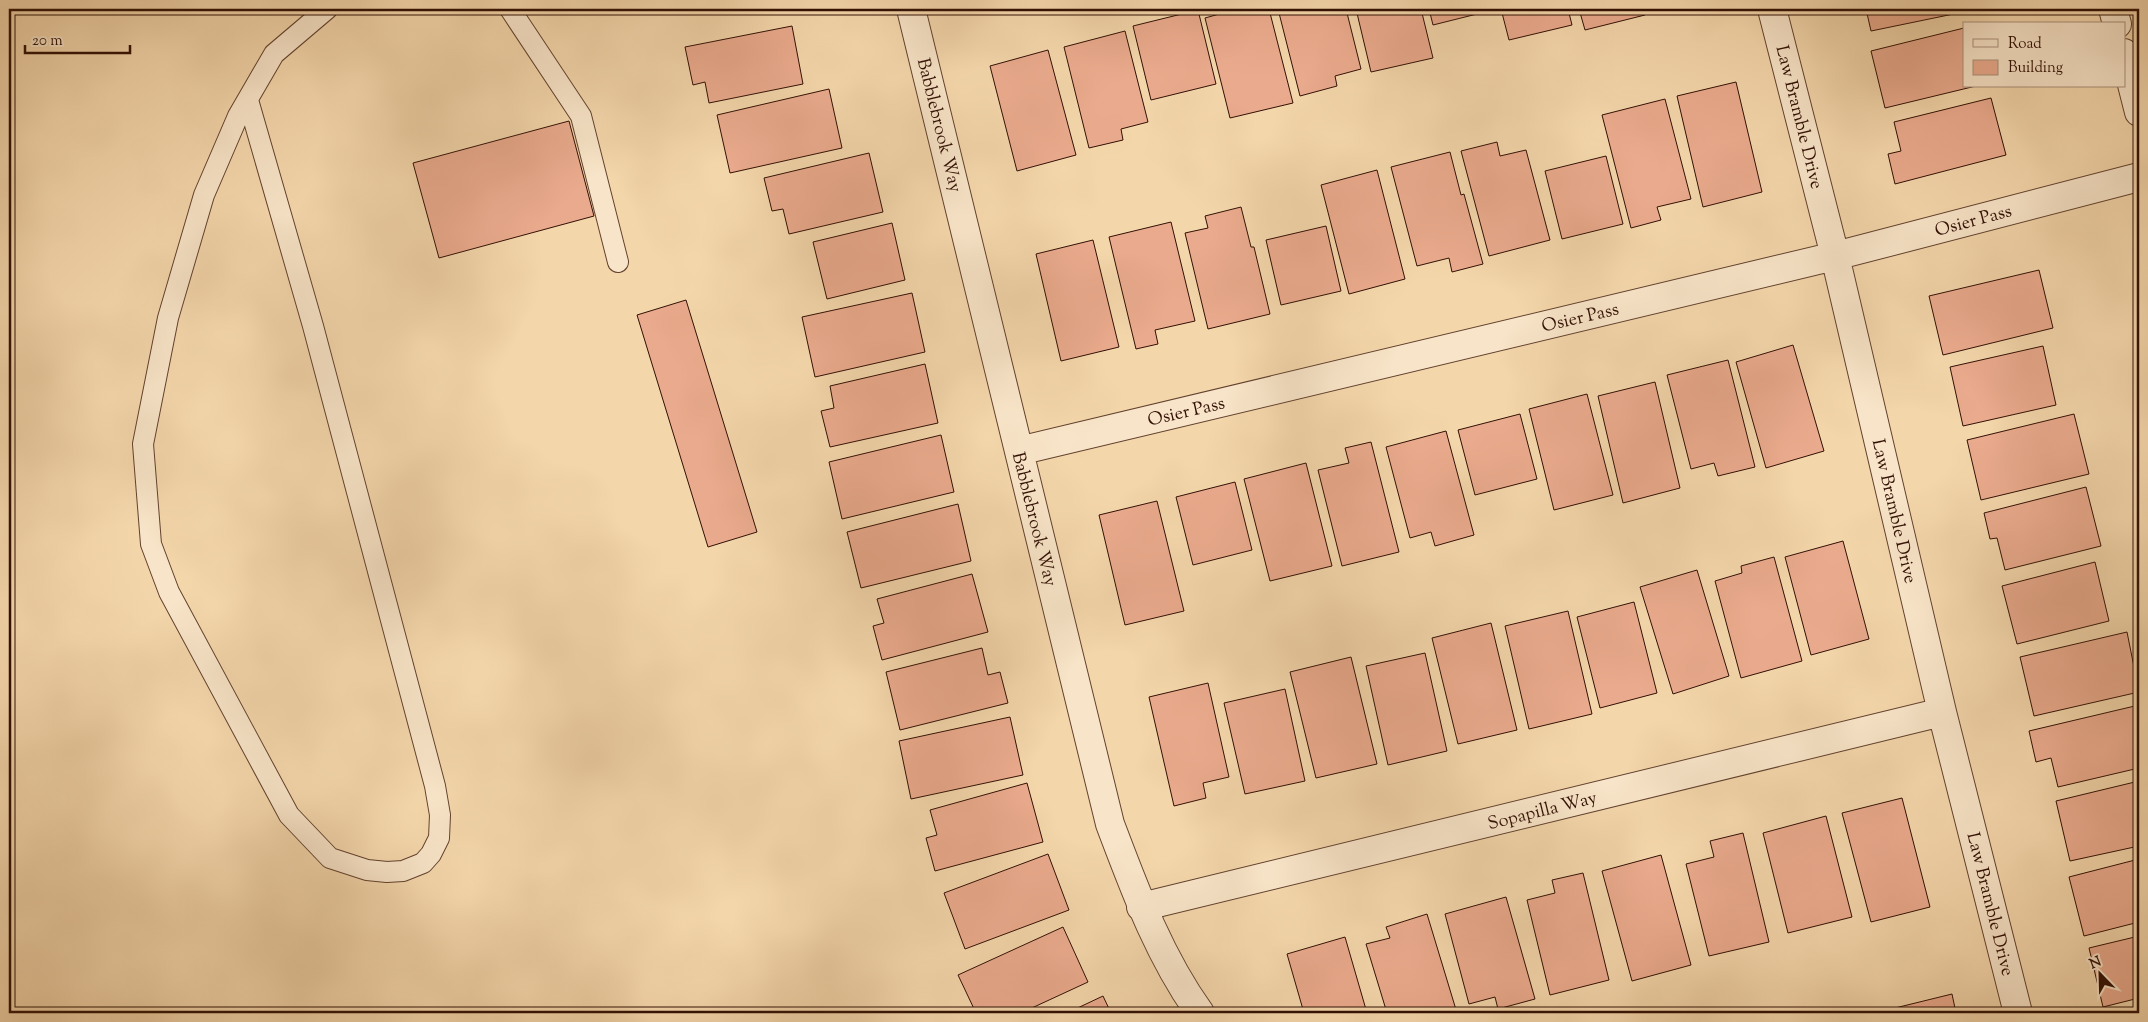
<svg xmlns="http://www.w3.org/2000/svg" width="2148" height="1022" font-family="'Sorts Mill Goudy',serif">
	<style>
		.building { fill: #eaaa8d; stroke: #311004 }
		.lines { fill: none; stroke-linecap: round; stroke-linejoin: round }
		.service-casing { stroke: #62422e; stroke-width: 22 }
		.minor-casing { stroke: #62422e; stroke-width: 30 }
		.service { stroke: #f8e4c8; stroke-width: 20 }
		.minor { stroke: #f8e4c8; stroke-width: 28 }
		.labels { text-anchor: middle; stroke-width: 4.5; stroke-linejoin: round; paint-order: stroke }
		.street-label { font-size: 18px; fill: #311004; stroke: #f8e4c8 }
	</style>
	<rect width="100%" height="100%" fill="#f4d6ab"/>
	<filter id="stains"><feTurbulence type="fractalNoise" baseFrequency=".004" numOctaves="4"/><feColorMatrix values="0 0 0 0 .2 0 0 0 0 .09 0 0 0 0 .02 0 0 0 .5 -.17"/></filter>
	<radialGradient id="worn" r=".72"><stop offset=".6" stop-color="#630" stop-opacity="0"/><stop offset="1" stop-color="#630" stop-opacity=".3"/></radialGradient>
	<path class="building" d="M 1237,9 L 1269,9 L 1293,103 L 1230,118 L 1205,18 Z
		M 1278,9 L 1346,9 L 1361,69 L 1335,76 L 1337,86 L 1300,96 Z
		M 1356,9 L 1421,9 L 1433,58 L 1371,72 Z
		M 1429,9 L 1493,9 L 1493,10 L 1433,25 Z
		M 1501,9 L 1568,9 L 1572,25 L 1509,40 Z
		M 1579,9 L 1643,9 L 1645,15 L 1585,30 Z
		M 1655,9 L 1675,9 L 1656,13 Z
		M 1866,9 L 1968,9 L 1968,11 L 1871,31 Z
		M 1198,10 L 1216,84 L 1151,100 L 1133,26 Z
		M 792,26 L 803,84 L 709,103 L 705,82 L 693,85 L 685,47 Z
		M 1964,28 L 1964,86 L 1976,86 L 1885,108 L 1871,51 Z
		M 1125,31 L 1148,122 L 1121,129 L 1123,140 L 1089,148 L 1064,47 Z
		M 1048,50 L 1076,155 L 1017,171 L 990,66 Z
		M 1736,82 L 1762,192 L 1703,207 L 1677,96 Z
		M 829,89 L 842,148 L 730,173 L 717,115 Z
		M 1991,98 L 2006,155 L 1895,184 L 1888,154 L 1901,151 L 1894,122 Z
		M 1665,99 L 1691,199 L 1657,207 L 1661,220 L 1631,228 L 1602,115 Z
		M 569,121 L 594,216 L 439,258 L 413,163 Z
		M 1497,142 L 1500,156 L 1526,150 L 1550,240 L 1489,256 L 1461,151 Z
		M 1450,152 L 1461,195 L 1464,194 L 1483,264 L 1452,272 L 1449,258 L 1417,266 L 1391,167 Z
		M 869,153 L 883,212 L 789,234 L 783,209 L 772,211 L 764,178 Z
		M 1606,156 L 1623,224 L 1562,239 L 1545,171 Z
		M 1377,170 L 1405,279 L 1349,294 L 1321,185 Z
		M 1241,207 L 1251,247 L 1254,247 L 1270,314 L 1208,329 L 1185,233 L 1208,228 L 1205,216 Z
		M 1171,222 L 1195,321 L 1155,330 L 1158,344 L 1136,349 L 1109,237 Z
		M 892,223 L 905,280 L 827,299 L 813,242 Z
		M 1326,226 L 1341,291 L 1281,305 L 1266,240 Z
		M 1093,240 L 1119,347 L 1061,361 L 1036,254 Z
		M 2039,270 L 2053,328 L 1943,355 L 1929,296 Z
		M 912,293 L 925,352 L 815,377 L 802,317 Z
		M 686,300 L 757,532 L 708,547 L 637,315 Z
		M 1793,345 L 1824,451 L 1766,468 L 1736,362 Z
		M 2043,346 L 2056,405 L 1963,426 L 1950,367 Z
		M 1728,360 L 1755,467 L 1718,476 L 1714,463 L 1691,469 L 1667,375 Z
		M 925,364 L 938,423 L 830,447 L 821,411 L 834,408 L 830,386 Z
		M 1655,382 L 1680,488 L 1623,503 L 1598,396 Z
		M 1587,394 L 1613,495 L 1554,510 L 1529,409 Z
		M 1520,414 L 1537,479 L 1475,495 L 1458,430 Z
		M 2074,414 L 2089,474 L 1981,500 L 1967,440 Z
		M 1446,431 L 1474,535 L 1435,546 L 1431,532 L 1410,538 L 1386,447 Z
		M 941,435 L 954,492 L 842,519 L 829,462 Z
		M 1371,442 L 1399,552 L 1342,566 L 1318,470 L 1349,463 L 1345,448 Z
		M 1306,463 L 1332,566 L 1270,581 L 1244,479 Z
		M 1235,482 L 1252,550 L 1193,565 L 1176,497 Z
		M 2086,487 L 2101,546 L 2005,570 L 1997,538 L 1990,539 L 1984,513 Z
		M 1157,501 L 1184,611 L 1125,625 L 1099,515 Z
		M 958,504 L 971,561 L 861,588 L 847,532 Z
		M 1843,541 L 1869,639 L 1811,655 L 1785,557 Z
		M 1774,557 L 1802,661 L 1741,678 L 1715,581 L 1742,573 L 1741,566 Z
		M 2095,562 L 2109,621 L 2017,644 L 2002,586 Z
		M 1697,570 L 1729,676 L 1673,694 L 1640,587 Z
		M 972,574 L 988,632 L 882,660 L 873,626 L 884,623 L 877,599 Z
		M 1634,602 L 1657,693 L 1600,708 L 1577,617 Z
		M 1568,611 L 1592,714 L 1529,729 L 1505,626 Z
		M 1491,623 L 1517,730 L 1458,744 L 1432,638 Z
		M 2127,632 L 2139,692 L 2034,716 L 2020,657 Z
		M 982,648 L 988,675 L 1000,672 L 1008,703 L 900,730 L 886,672 Z
		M 1425,653 L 1447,751 L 1388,765 L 1366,666 Z
		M 1351,657 L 1377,764 L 1316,778 L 1290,672 Z
		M 1208,683 L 1229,777 L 1203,783 L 1206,798 L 1174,806 L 1149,697 Z
		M 1285,689 L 1305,781 L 1245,794 L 1224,703 Z
		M 2139,705 L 2139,768 L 2058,787 L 2051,758 L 2036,762 L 2029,731 Z
		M 1010,717 L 1023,775 L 911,799 L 899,741 Z
		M 2139,781 L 2139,846 L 2070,861 L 2056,801 Z
		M 1027,783 L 1043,842 L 935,871 L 926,838 L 937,835 L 930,810 Z
		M 1902,798 L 1930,907 L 1871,922 L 1842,813 Z
		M 1826,816 L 1852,917 L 1788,933 L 1763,833 Z
		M 1743,833 L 1769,942 L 1709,956 L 1686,864 L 1714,857 L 1710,841 Z
		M 1048,854 L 1069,910 L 965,949 L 944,893 Z
		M 1661,855 L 1691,965 L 1632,981 L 1602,871 Z
		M 2139,859 L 2139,922 L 2084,936 L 2069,877 Z
		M 1583,873 L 1609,980 L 1550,995 L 1527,900 L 1555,893 L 1552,880 Z
		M 1506,897 L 1535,999 L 1498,1009 L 1495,997 L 1469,1004 L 1445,914 Z
		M 1427,914 L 1457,1013 L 1387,1013 L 1366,944 L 1390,938 L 1386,927 Z
		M 1063,927 L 1088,982 L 1021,1013 L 976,1013 L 958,975 Z
		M 2139,936 L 2139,998 L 2103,1007 L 2089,948 Z
		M 1345,937 L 1367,1013 L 1304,1013 L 1287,954 Z
		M 1952,994 L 1956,1013 L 1892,1013 L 1891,1009 Z
		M 1103,996 L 1111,1013 L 1067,1013 Z"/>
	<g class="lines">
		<defs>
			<path id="service" d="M 510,9 L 581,116 L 618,262
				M 248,100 L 313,326 L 435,786 L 440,815 L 439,838 L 431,854 L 423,863 L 403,871 L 387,872 L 367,870 L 330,858 L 289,815 L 169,592 L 151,544 L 143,444 L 168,318 L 204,195 L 238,116 L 274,54 L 327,9"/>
			<path id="minor" d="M 911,9 L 1110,824 C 1135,890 1159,956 1200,1013
				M 1772,9 L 1835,256 L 1942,712 L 2018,1013
				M 2113,9 L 2117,24
				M 2124,53 L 2139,112
				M 1019,451 L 1835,256 L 2139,177
				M 1141,907 L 1942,712"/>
		</defs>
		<use href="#service" class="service-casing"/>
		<use href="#minor" class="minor-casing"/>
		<use href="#service" class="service"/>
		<use href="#minor" class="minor"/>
	</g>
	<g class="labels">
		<g class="street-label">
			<text transform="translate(1800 117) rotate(76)" y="6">Law Bramble Drive</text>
			<text transform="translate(940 125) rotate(76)" y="6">Babblebrook Way</text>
			<text transform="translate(1973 220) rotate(-15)" y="6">Osier Pass</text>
			<text transform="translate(1580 317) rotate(-13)" y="6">Osier Pass</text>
			<text transform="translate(1186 411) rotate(-13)" y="6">Osier Pass</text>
			<text transform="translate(1895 511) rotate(77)" y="6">Law Bramble Drive</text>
			<text transform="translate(1035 519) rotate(76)" y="6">Babblebrook Way</text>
			<text transform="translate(1542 810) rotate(-14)" y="6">Sopapilla Way</text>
			<text transform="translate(1991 904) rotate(76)" y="6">Law Bramble Drive</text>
		</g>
	</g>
	<rect width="2148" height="1022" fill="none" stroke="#f4d6ab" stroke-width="30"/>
	<rect x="10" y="10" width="2128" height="1002" fill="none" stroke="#311004" stroke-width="2.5"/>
	<rect x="15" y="15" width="2118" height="992" fill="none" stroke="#311004"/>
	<rect x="1963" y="22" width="162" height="65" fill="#f8e4c8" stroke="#a88f7a"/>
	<rect x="1973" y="39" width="25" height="8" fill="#f8e4c8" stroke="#a88f7a"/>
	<text x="2008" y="48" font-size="15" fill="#311004">Road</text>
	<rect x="1973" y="60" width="25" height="15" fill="#eaaa8d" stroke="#a88f7a"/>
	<text x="2008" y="72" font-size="15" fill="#311004">Building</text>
	<g transform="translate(2100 974) rotate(337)" stroke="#f8e4c8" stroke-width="4" paint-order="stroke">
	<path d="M0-4L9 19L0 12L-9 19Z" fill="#311004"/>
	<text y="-8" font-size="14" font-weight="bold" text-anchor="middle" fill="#311004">N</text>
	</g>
	<path d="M25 45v8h105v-8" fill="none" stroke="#311004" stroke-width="2.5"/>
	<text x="32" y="45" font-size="15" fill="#311004" stroke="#f8e4c8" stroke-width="4" paint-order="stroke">20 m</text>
	<rect width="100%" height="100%" filter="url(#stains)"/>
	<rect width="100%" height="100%" fill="url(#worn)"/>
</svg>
